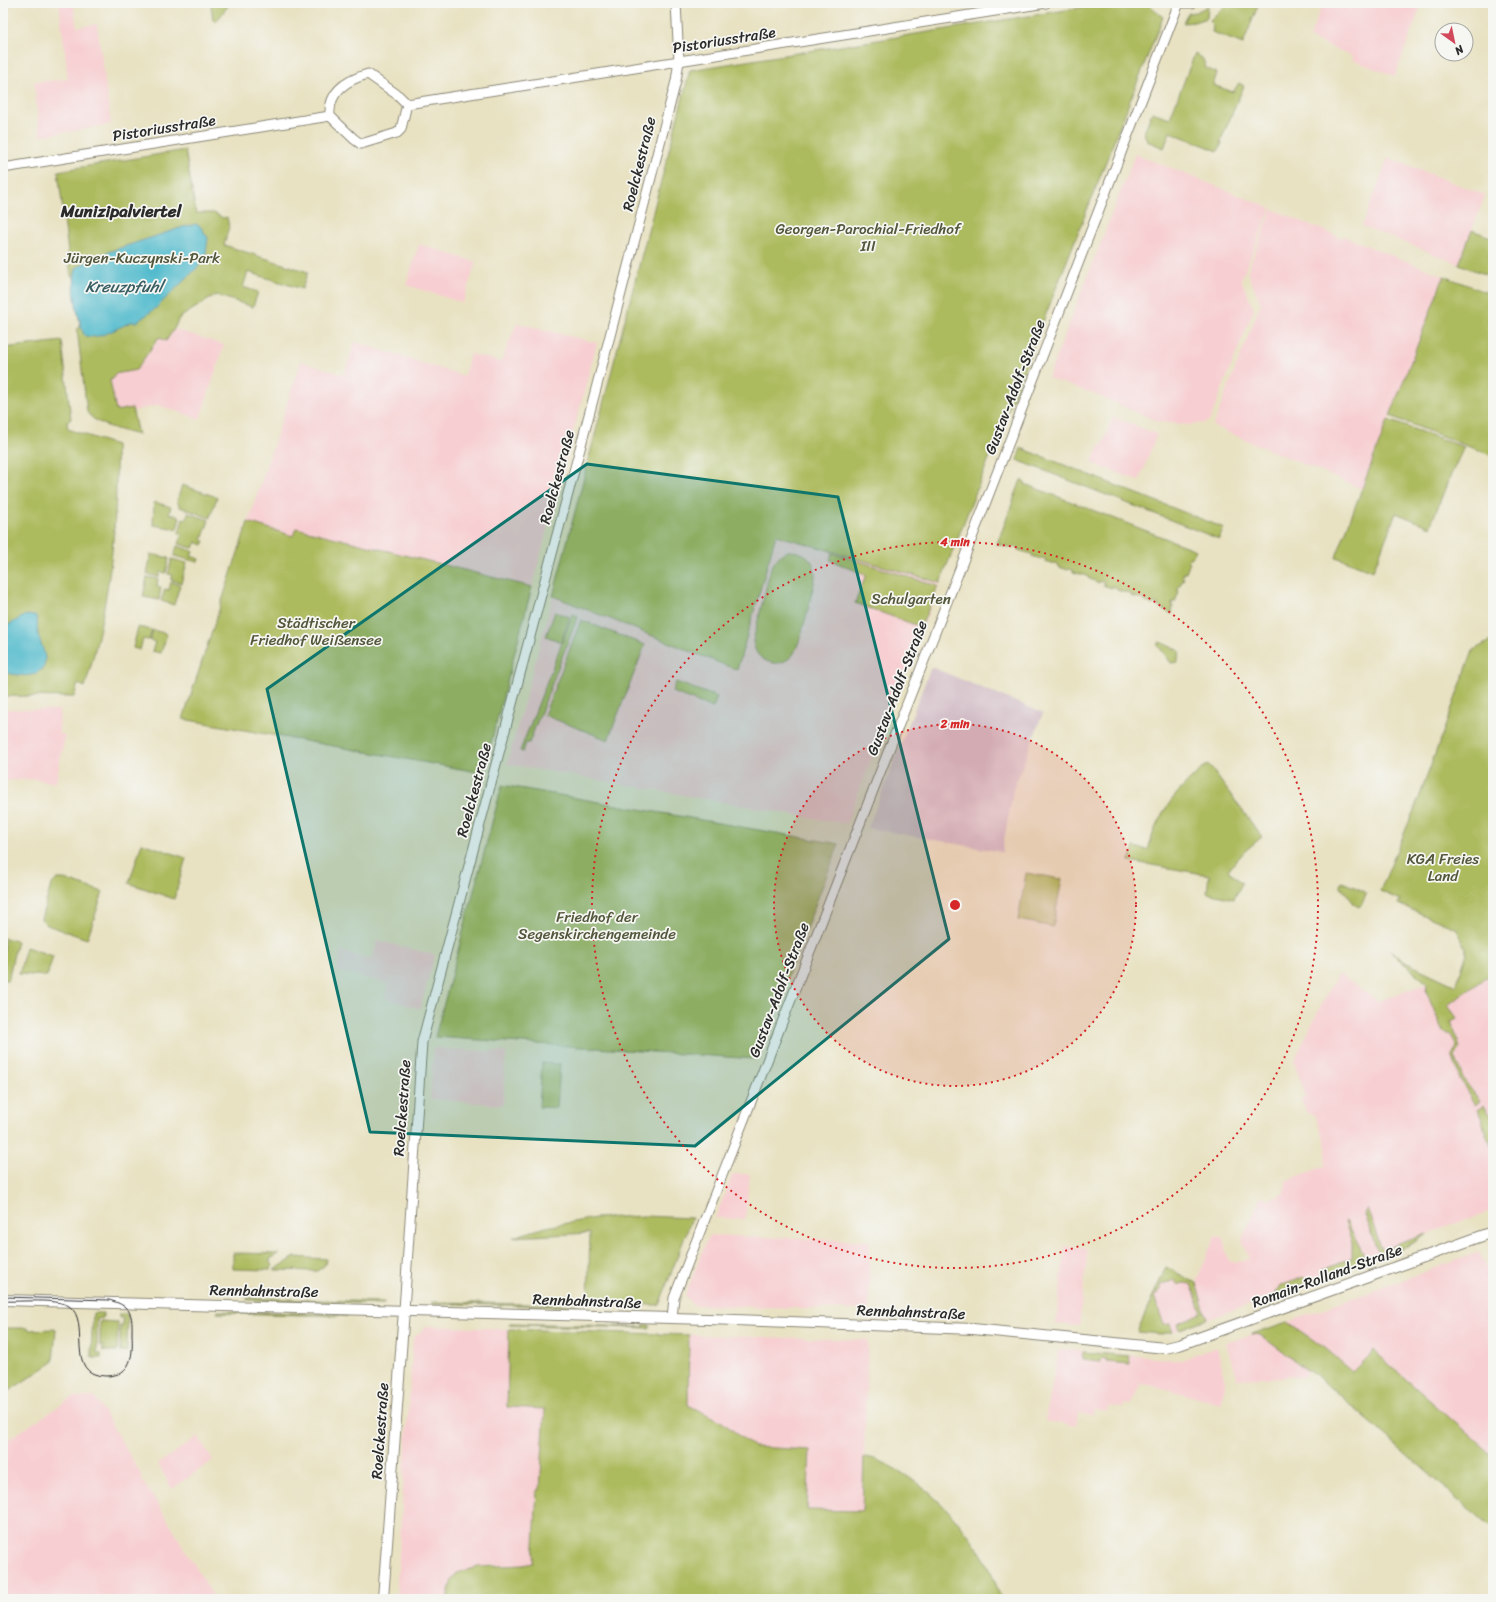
<svg xmlns="http://www.w3.org/2000/svg" width="1496" height="1602" font-family="Sriracha,sans-serif">
	<style>
		.built { fill: #f7cfd2 }
		.industrial { fill: #d2bdc6 }
		.green { fill: #adbb5e; stroke: #6c7344 }
		.water { fill: #50bacc; stroke: #3e727c }
		.lines { fill: none; stroke-linecap: round; stroke-linejoin: round }
		.tertiary-casing { stroke: #8a8676; stroke-width: 11 }
		.secondary-casing { stroke: #8a8676; stroke-width: 12 }
		.tertiary { stroke: #fff; stroke-width: 9 }
		.secondary { stroke: #fff; stroke-width: 10 }
		.tram { stroke: #2b2b2b; stroke-width: 1 }
		.marked { fill: #0f766e; fill-opacity: 0.2; stroke: #0f766e; stroke-width: 3; stroke-linejoin: round }
		.ring { fill: none; stroke: #d62828; stroke-width: 2; stroke-dasharray: 2 4 }
		.labels { text-anchor: middle; stroke-width: 3.5; stroke-linejoin: round; paint-order: stroke }
		.street-label { font-size: 15px; fill: #2b2b2b; stroke: #f6f6f2 }
		.park-label { font-size: 15px; fill: #52563a; stroke: #f6f6f2 }
		.water-label { font-size: 16px; font-style: italic; fill: #385d63; stroke: #f6f6f2 }
		.quarter-label { font-size: 17px; font-weight: bold; fill: #2b2b2b; stroke: #f6f6f2 }
		.centre { fill: #d62828; stroke: #f6f6f2; stroke-width: 2 }
		.ring-label { font-size: 12px; text-anchor: middle; font-weight: bold; fill: #d62828; stroke: #f6f6f2; stroke-width: 3.5; stroke-linejoin: round; paint-order: stroke }
	</style>
	<rect width="100%" height="100%" fill="#f6f6f2"/>
	<filter id="ink" filterUnits="userSpaceOnUse"><feTurbulence type="fractalNoise" baseFrequency=".025" numOctaves="2"/><feDisplacementMap in="SourceGraphic" scale="8" xChannelSelector="R" yChannelSelector="G"/><feConvolveMatrix kernelMatrix="1 2 1 2 8 2 1 2 1" color-interpolation-filters="sRGB"/></filter>
	<filter id="wash" filterUnits="userSpaceOnUse"><feTurbulence type="fractalNoise" baseFrequency=".012" numOctaves="4" result="noise"/><feDisplacementMap in="SourceGraphic" scale="16" xChannelSelector="R" yChannelSelector="G"/><feGaussianBlur stdDeviation="0.9" result="paint"/><feColorMatrix in="noise" values="0 0 0 0 0 0 0 0 0 0 0 0 0 0 0 0 0 1.4 0 .05"/><feComposite in="paint" operator="in"/></filter>
	<g filter="url(#wash)">
		<rect width="100%" height="100%" fill="#e8e2c2"/>
		<path class="built" d="M 59,3 L 78,3 L 73,4 L 77,27 L 97,24 L 111,124 L 73,131 L 71,133 L 71,131 L 40,136 L 34,82 L 68,79 Z
			M 1323,3 L 1422,3 L 1395,76 L 1352,60 L 1353,56 L 1309,38 Z
			M 1135,154 L 1271,208 L 1241,280 L 1254,309 L 1210,420 L 1205,423 L 1190,425 L 1159,422 L 1094,394 L 1048,378 Z
			M 1388,158 L 1485,195 L 1459,264 L 1362,226 Z
			M 1272,209 L 1342,238 L 1343,236 L 1444,276 L 1362,489 L 1213,426 L 1261,303 L 1247,272 Z
			M 419,244 L 476,262 L 463,303 L 406,285 Z
			M 517,323 L 597,343 L 532,587 L 296,528 L 293,536 L 248,522 L 301,361 L 344,375 L 355,342 L 464,376 L 470,354 L 501,362 Z
			M 174,329 L 224,345 L 200,419 L 158,405 L 133,411 L 132,408 L 116,411 L 110,380 L 113,379 L 115,374 L 136,370 L 160,337 L 166,341 Z
			M 1113,417 L 1157,434 L 1139,481 L 1092,463 L 1099,445 L 1102,446 Z
			M 776,535 L 940,583 L 846,824 L 507,764 L 553,596 L 737,670 Z
			M 3,709 L 60,710 L 59,734 L 65,735 L 56,783 L 34,779 L 3,781 Z
			M 377,940 L 435,955 L 420,1009 L 384,999 L 388,984 L 336,971 L 341,951 L 372,960 Z
			M 1464,963 L 1482,970 L 1493,985 L 1493,1210 L 1427,1234 L 1407,1247 L 1173,1332 L 1161,1334 L 1137,1332 L 1166,1267 L 1196,1283 L 1215,1235 L 1223,1238 L 1228,1260 L 1235,1263 L 1249,1258 L 1242,1239 L 1262,1196 L 1269,1199 L 1284,1193 L 1283,1189 L 1287,1188 L 1285,1181 L 1325,1166 L 1326,1146 L 1315,1115 L 1307,1113 L 1301,1100 L 1305,1095 L 1294,1061 L 1322,1003 L 1339,974 L 1378,1001 L 1426,984 L 1456,986 Z
			M 433,1048 L 506,1052 L 503,1105 L 430,1099 Z
			M 733,1174 L 750,1174 L 745,1219 L 715,1218 Z
			M 709,1235 L 870,1241 L 869,1310 L 693,1305 L 685,1295 Z
			M 1065,1246 L 1088,1249 L 1079,1326 L 1056,1324 Z
			M 1479,1252 L 1493,1280 L 1493,1456 L 1375,1351 L 1353,1372 L 1325,1348 L 1287,1322 Z
			M 428,1326 L 509,1329 L 507,1384 L 545,1409 L 540,1490 L 537,1490 L 533,1563 L 524,1565 L 492,1565 L 465,1571 L 452,1579 L 447,1599 L 396,1599 L 413,1338 Z
			M 1252,1334 L 1260,1335 L 1308,1368 L 1305,1376 L 1237,1379 L 1226,1343 Z
			M 689,1335 L 868,1340 L 862,1511 L 807,1510 L 809,1450 L 754,1447 L 722,1422 L 688,1405 Z
			M 1217,1347 L 1226,1382 L 1220,1404 L 1159,1387 L 1141,1384 L 1130,1405 L 1124,1404 L 1123,1408 L 1108,1406 L 1107,1412 L 1094,1410 L 1093,1416 L 1078,1413 L 1076,1426 L 1045,1421 L 1059,1349 L 1181,1360 Z
			M 73,1397 L 95,1397 L 142,1476 L 140,1478 L 156,1501 L 215,1599 L 3,1599 L 3,1443 Z
			M 198,1436 L 213,1460 L 172,1489 L 158,1464 Z"/>
		<path class="industrial" d="M 931,667 L 1043,713 L 1013,790 L 1002,852 L 868,828 Z"/>
		<path class="green" d="M 213,3 L 225,3 L 228,6 L 216,22 L 213,20 L 211,5 Z
			M 1110,3 L 1149,3 L 1153,9 L 1163,17 L 940,583 L 776,535 L 737,670 L 553,596 L 690,70 Z
			M 1227,3 L 1259,3 L 1243,44 L 1212,32 L 1213,28 L 1210,20 L 1224,7 Z
			M 1208,6 L 1207,18 L 1194,22 L 1183,23 L 1188,13 L 1196,12 Z
			M 1195,53 L 1203,59 L 1206,68 L 1217,73 L 1213,85 L 1233,92 L 1239,83 L 1244,86 L 1220,142 L 1222,143 L 1218,151 L 1170,132 L 1164,148 L 1147,141 L 1144,133 L 1152,112 L 1170,118 Z
			M 185,150 L 196,213 L 214,213 L 223,218 L 227,217 L 229,227 L 224,245 L 308,272 L 302,289 L 248,272 L 243,287 L 258,292 L 253,307 L 216,295 L 179,318 L 174,329 L 166,341 L 159,337 L 136,370 L 115,374 L 113,379 L 110,380 L 116,411 L 132,408 L 138,435 C 122,430 96,426 87,412 L 77,329 L 80,328 L 80,326 L 74,276 L 71,276 L 58,171 Z
			M 1472,230 L 1493,238 L 1493,270 L 1491,277 L 1459,264 Z
			M 1444,276 L 1493,295 L 1493,456 L 1390,416 Z
			M 62,341 L 71,419 L 67,422 L 68,429 L 116,445 C 118,530 109,605 85,687 L 78,684 L 74,697 L 3,696 L 3,348 Z
			M 1388,420 L 1464,447 L 1448,481 L 1430,527 L 1396,513 L 1373,571 L 1336,557 Z
			M 1021,448 L 1224,528 L 1219,539 L 1017,460 Z
			M 1021,480 L 1025,482 L 1025,484 L 1196,550 L 1192,557 L 1190,557 L 1188,561 L 1190,562 L 1186,573 L 1184,572 L 1182,577 L 1184,578 L 1177,590 L 1179,591 L 1175,602 L 1173,601 L 1172,605 L 1173,606 L 1172,614 L 1157,606 L 1158,604 L 1154,603 L 1153,605 L 1144,601 L 1144,599 L 1131,596 L 1131,594 L 1117,590 L 1117,588 L 1113,586 L 1112,588 L 1103,585 L 1104,583 L 1100,581 L 1099,583 L 1088,578 L 1088,576 L 1073,572 L 1073,570 L 1069,569 L 1068,570 L 1059,567 L 1059,565 L 1045,561 L 1046,559 L 1042,558 L 1041,559 L 1032,556 L 1032,554 L 1018,550 L 1019,548 L 1014,547 L 1013,548 L 997,544 Z
			M 182,485 L 217,497 L 210,518 L 180,507 L 177,501 Z
			M 154,502 L 171,507 L 169,513 L 180,517 L 177,529 L 153,525 Z
			M 188,513 L 209,520 L 202,540 L 205,541 L 203,545 L 196,542 L 193,548 L 179,544 L 182,534 L 179,533 L 183,518 L 186,519 Z
			M 248,522 L 293,536 L 296,528 L 532,587 L 483,773 L 183,719 Z
			M 177,546 L 193,551 L 191,556 L 199,559 L 198,562 L 174,556 Z
			M 788,551 C 806,551 816,560 815,578 C 812,593 800,648 792,656 C 786,662 777,665 769,662 C 759,659 754,651 753,641 L 771,567 L 780,555 Z
			M 832,553 L 938,586 L 921,627 L 855,603 L 866,575 L 830,560 Z
			M 151,554 L 169,558 L 166,573 L 160,572 L 159,577 L 147,574 Z
			M 172,559 L 187,563 L 181,583 L 171,580 L 173,575 L 168,574 Z
			M 147,577 L 158,579 L 157,587 L 161,587 L 159,600 L 143,597 Z
			M 171,582 L 180,585 L 174,605 L 161,601 L 165,589 L 169,590 Z
			M 555,612 L 570,617 L 561,642 L 546,636 Z
			M 573,614 L 578,616 L 529,743 L 526,743 L 523,752 L 520,751 Z
			M 581,620 L 645,645 L 608,740 L 544,715 Z
			M 138,627 L 152,630 L 149,640 L 143,639 L 140,650 L 133,648 Z
			M 153,630 L 167,634 L 161,653 L 152,651 L 155,642 L 150,641 Z
			M 1493,640 L 1493,985 L 1487,977 L 1448,1005 L 1457,1018 L 1451,1021 L 1460,1048 L 1455,1057 L 1464,1080 L 1480,1101 L 1475,1105 L 1460,1079 L 1452,1055 L 1457,1047 L 1451,1035 L 1443,1032 L 1426,991 L 1427,983 L 1394,955 L 1391,950 L 1405,962 L 1456,986 L 1467,953 L 1457,929 L 1398,904 L 1400,900 L 1380,891 L 1419,798 L 1473,650 Z
			M 1160,642 L 1180,651 L 1177,662 L 1171,663 L 1157,644 Z
			M 676,682 L 717,697 L 713,708 L 672,692 Z
			M 1208,764 L 1262,837 L 1246,850 L 1228,870 L 1242,883 L 1234,899 L 1207,893 L 1209,875 L 1129,861 L 1134,847 L 1148,850 C 1158,811 1177,790 1208,764 Z
			M 502,785 L 839,844 L 755,1059 L 435,1037 Z
			M 142,843 L 186,858 L 174,899 L 129,883 Z
			M 1026,873 L 1062,879 L 1053,927 L 1018,920 Z
			M 57,879 L 64,879 L 103,892 L 87,939 L 47,925 L 41,919 L 51,885 Z
			M 1342,882 L 1364,891 L 1366,894 L 1362,904 L 1359,907 L 1355,905 L 1340,885 Z
			M 4,938 L 17,941 L 8,980 L 3,980 Z
			M 26,947 L 53,956 L 47,976 L 19,974 Z
			M 542,1063 L 560,1064 L 557,1108 L 539,1107 Z
			M 1484,1106 L 1493,1118 L 1493,1150 L 1478,1110 Z
			M 1367,1208 L 1382,1250 L 1427,1234 L 1407,1247 L 1380,1257 L 1364,1214 Z
			M 645,1216 L 692,1218 L 659,1305 L 656,1305 L 588,1303 L 590,1233 L 513,1237 L 546,1227 L 595,1218 Z
			M 1346,1220 L 1367,1261 L 1324,1276 L 1323,1273 L 1324,1269 L 1352,1257 L 1352,1243 L 1345,1221 Z
			M 233,1253 L 279,1254 L 270,1259 L 270,1263 L 273,1265 L 270,1270 L 233,1269 Z
			M 295,1257 L 326,1259 L 325,1265 L 317,1271 L 274,1270 Z
			M 1166,1267 L 1196,1283 L 1207,1319 L 1180,1329 L 1178,1323 L 1202,1313 L 1191,1284 L 1184,1283 L 1177,1285 L 1175,1280 L 1160,1285 L 1161,1290 L 1158,1291 L 1159,1294 L 1154,1296 L 1164,1325 L 1170,1324 L 1173,1332 L 1161,1334 L 1137,1332 Z
			M 1303,1277 L 1314,1280 L 1275,1294 L 1280,1285 L 1286,1284 Z
			M 247,1298 L 384,1302 L 384,1304 L 247,1300 Z
			M 432,1302 L 577,1305 L 578,1307 L 456,1304 L 432,1305 Z
			M 218,1311 L 347,1314 L 348,1314 L 347,1316 L 217,1313 Z
			M 93,1313 L 103,1313 L 103,1318 L 97,1319 L 97,1353 L 101,1354 L 101,1358 L 93,1358 L 91,1355 Z
			M 119,1314 L 126,1314 L 128,1317 L 127,1352 L 120,1352 L 120,1326 L 123,1326 L 123,1318 L 119,1318 Z
			M 100,1321 L 118,1322 L 117,1351 L 103,1351 L 103,1346 L 100,1346 Z
			M 1287,1322 L 1325,1348 L 1353,1372 L 1374,1351 L 1493,1456 L 1493,1530 L 1329,1386 L 1260,1335 L 1252,1334 Z
			M 510,1323 L 644,1327 L 644,1324 L 650,1325 L 649,1328 L 509,1325 Z
			M 3,1328 L 28,1328 L 29,1330 L 56,1329 L 53,1362 L 3,1395 Z
			M 509,1329 L 689,1335 L 688,1405 L 722,1422 L 754,1447 L 810,1450 L 807,1510 L 862,1511 L 864,1457 C 877,1458 886,1464 897,1470 C 935,1492 967,1527 988,1565 C 993,1575 997,1588 1001,1599 L 447,1599 L 452,1579 L 457,1573 L 478,1567 L 524,1565 L 533,1563 L 537,1490 L 540,1490 L 545,1409 L 507,1407 Z
			M 1083,1352 L 1129,1356 L 1130,1364 L 1107,1362 L 1107,1359 L 1102,1358 L 1101,1362 L 1082,1360 Z"/>
		<path class="water" d="M 196,224 L 200,226 L 208,238 L 205,260 L 156,308 L 137,322 L 131,322 C 119,327 96,342 84,335 C 77,315 71,288 76,268 L 96,256 L 183,227 Z
			M 26,615 L 36,616 L 37,619 C 38,624 37,629 38,634 C 42,650 55,668 31,675 C 24,677 16,674 9,674 L 3,668 L 3,629 L 8,625 Z"/>
	</g>
	<g filter="url(#ink)">
		<g class="lines">
			<defs>
				<path id="tertiary" d="M 1181,3 L 1192,3
					M 368,74 L 399,96 L 407,104 L 401,129 L 397,133 L 361,144 L 354,139 L 330,116 C 328,91 347,80 368,74 Z
					M 407,104 L 1046,3
					M 3,168 L 330,116
					M 404,1310 L 422,1042 L 606,351 L 676,81 L 679,61 L 676,3
					M 672,1318 L 674,1298 L 963,561 L 1179,3"/>
				<path id="secondary" d="M 3,1300 L 708,1319 L 973,1329 L 1165,1348 L 1179,1345 L 1493,1232
					M 383,1599 L 404,1310"/>
			</defs>
			<use href="#tertiary" class="tertiary-casing"/>
			<use href="#secondary" class="secondary-casing"/>
			<use href="#tertiary" class="tertiary"/>
			<use href="#secondary" class="secondary"/>
			<path class="tram" d="M 3,1297 L 109,1300 C 116,1302 123,1304 128,1310 C 133,1317 132,1326 132,1334 C 133,1353 133,1376 106,1376 C 63,1376 92,1321 69,1306 C 56,1298 20,1302 3,1301"/>
		</g>
	</g>
	<path class="marked" d="M 587,464 L 838,497 L 949,939 L 695,1146 L 370,1132 L 267,689 Z"/>
	<circle cx="955" cy="905" r="181" fill="#d62828" fill-opacity=".12"/>
	<g class="ring">
		<circle cx="955" cy="905" r="181"/>
		<circle cx="955" cy="905" r="363"/>
	</g>
	<g class="labels">
		<g class="street-label">
			<text transform="translate(724 40) rotate(-9)" y="5">Pistoriusstraße</text>
			<text transform="translate(164 128) rotate(-9)" y="5">Pistoriusstraße</text>
			<text transform="translate(639 164) rotate(-76)" y="5">Roelckestraße</text>
			<text transform="translate(1015 387) rotate(-69)" y="5">Gustav-Adolf-Straße</text>
			<text transform="translate(557 477) rotate(-75)" y="5">Roelckestraße</text>
			<text transform="translate(897 688) rotate(-69)" y="5">Gustav-Adolf-Straße</text>
			<text transform="translate(474 790) rotate(-75)" y="5">Roelckestraße</text>
			<text transform="translate(779 990) rotate(-69)" y="5">Gustav-Adolf-Straße</text>
			<text transform="translate(402 1108) rotate(-86)" y="5">Roelckestraße</text>
			<text transform="translate(1327 1276) rotate(-20)" y="5">Romain-Rolland-Straße</text>
			<text transform="translate(264 1291) rotate(1)" y="5">Rennbahnstraße</text>
			<text transform="translate(587 1301) rotate(2)" y="5">Rennbahnstraße</text>
			<text transform="translate(911 1312) rotate(2)" y="5">Rennbahnstraße</text>
			<text transform="translate(380 1431) rotate(-86)" y="5">Roelckestraße</text>
		</g>
		<g class="park-label">
			<text x="868" y="234">Georgen-Parochial-Friedhof<tspan x="868" dy="17">III</tspan></text>
			<text x="142" y="263">Jürgen-Kuczynski-Park</text>
			<text x="911" y="604">Schulgarten</text>
			<text x="316" y="628">Städtischer<tspan x="316" dy="17">Friedhof Weißensee</tspan></text>
			<text x="1443" y="864">KGA Freies<tspan x="1443" dy="17">Land</tspan></text>
			<text x="597" y="922">Friedhof der<tspan x="597" dy="17">Segenskirchengemeinde</tspan></text>
		</g>
		<g class="water-label">
			<text x="124" y="292">Kreuzpfuhl</text>
		</g>
		<g class="quarter-label">
			<text x="121" y="217">Munizipalviertel</text>
		</g>
	</g>
	<circle cx="955" cy="905" r="6" class="centre"/>
	<g class="ring-label">
		<text x="955" y="546">4 min</text>
		<text x="955" y="728">2 min</text>
	</g>
	<rect width="1496" height="1602" fill="none" stroke="#f6f6f2" stroke-width="16"/>
	<g transform="translate(1454 42) rotate(147)"><circle r="19" fill="#f6f6f2" stroke="#a5a5a2"/>
	<path d="M0-3L7 15L0 10L-7 15Z" fill="#d1495b"/>
	<text y="-6" font-size="11" font-weight="bold" text-anchor="middle" fill="#2b2b2b">N</text>
	</g>
</svg>
